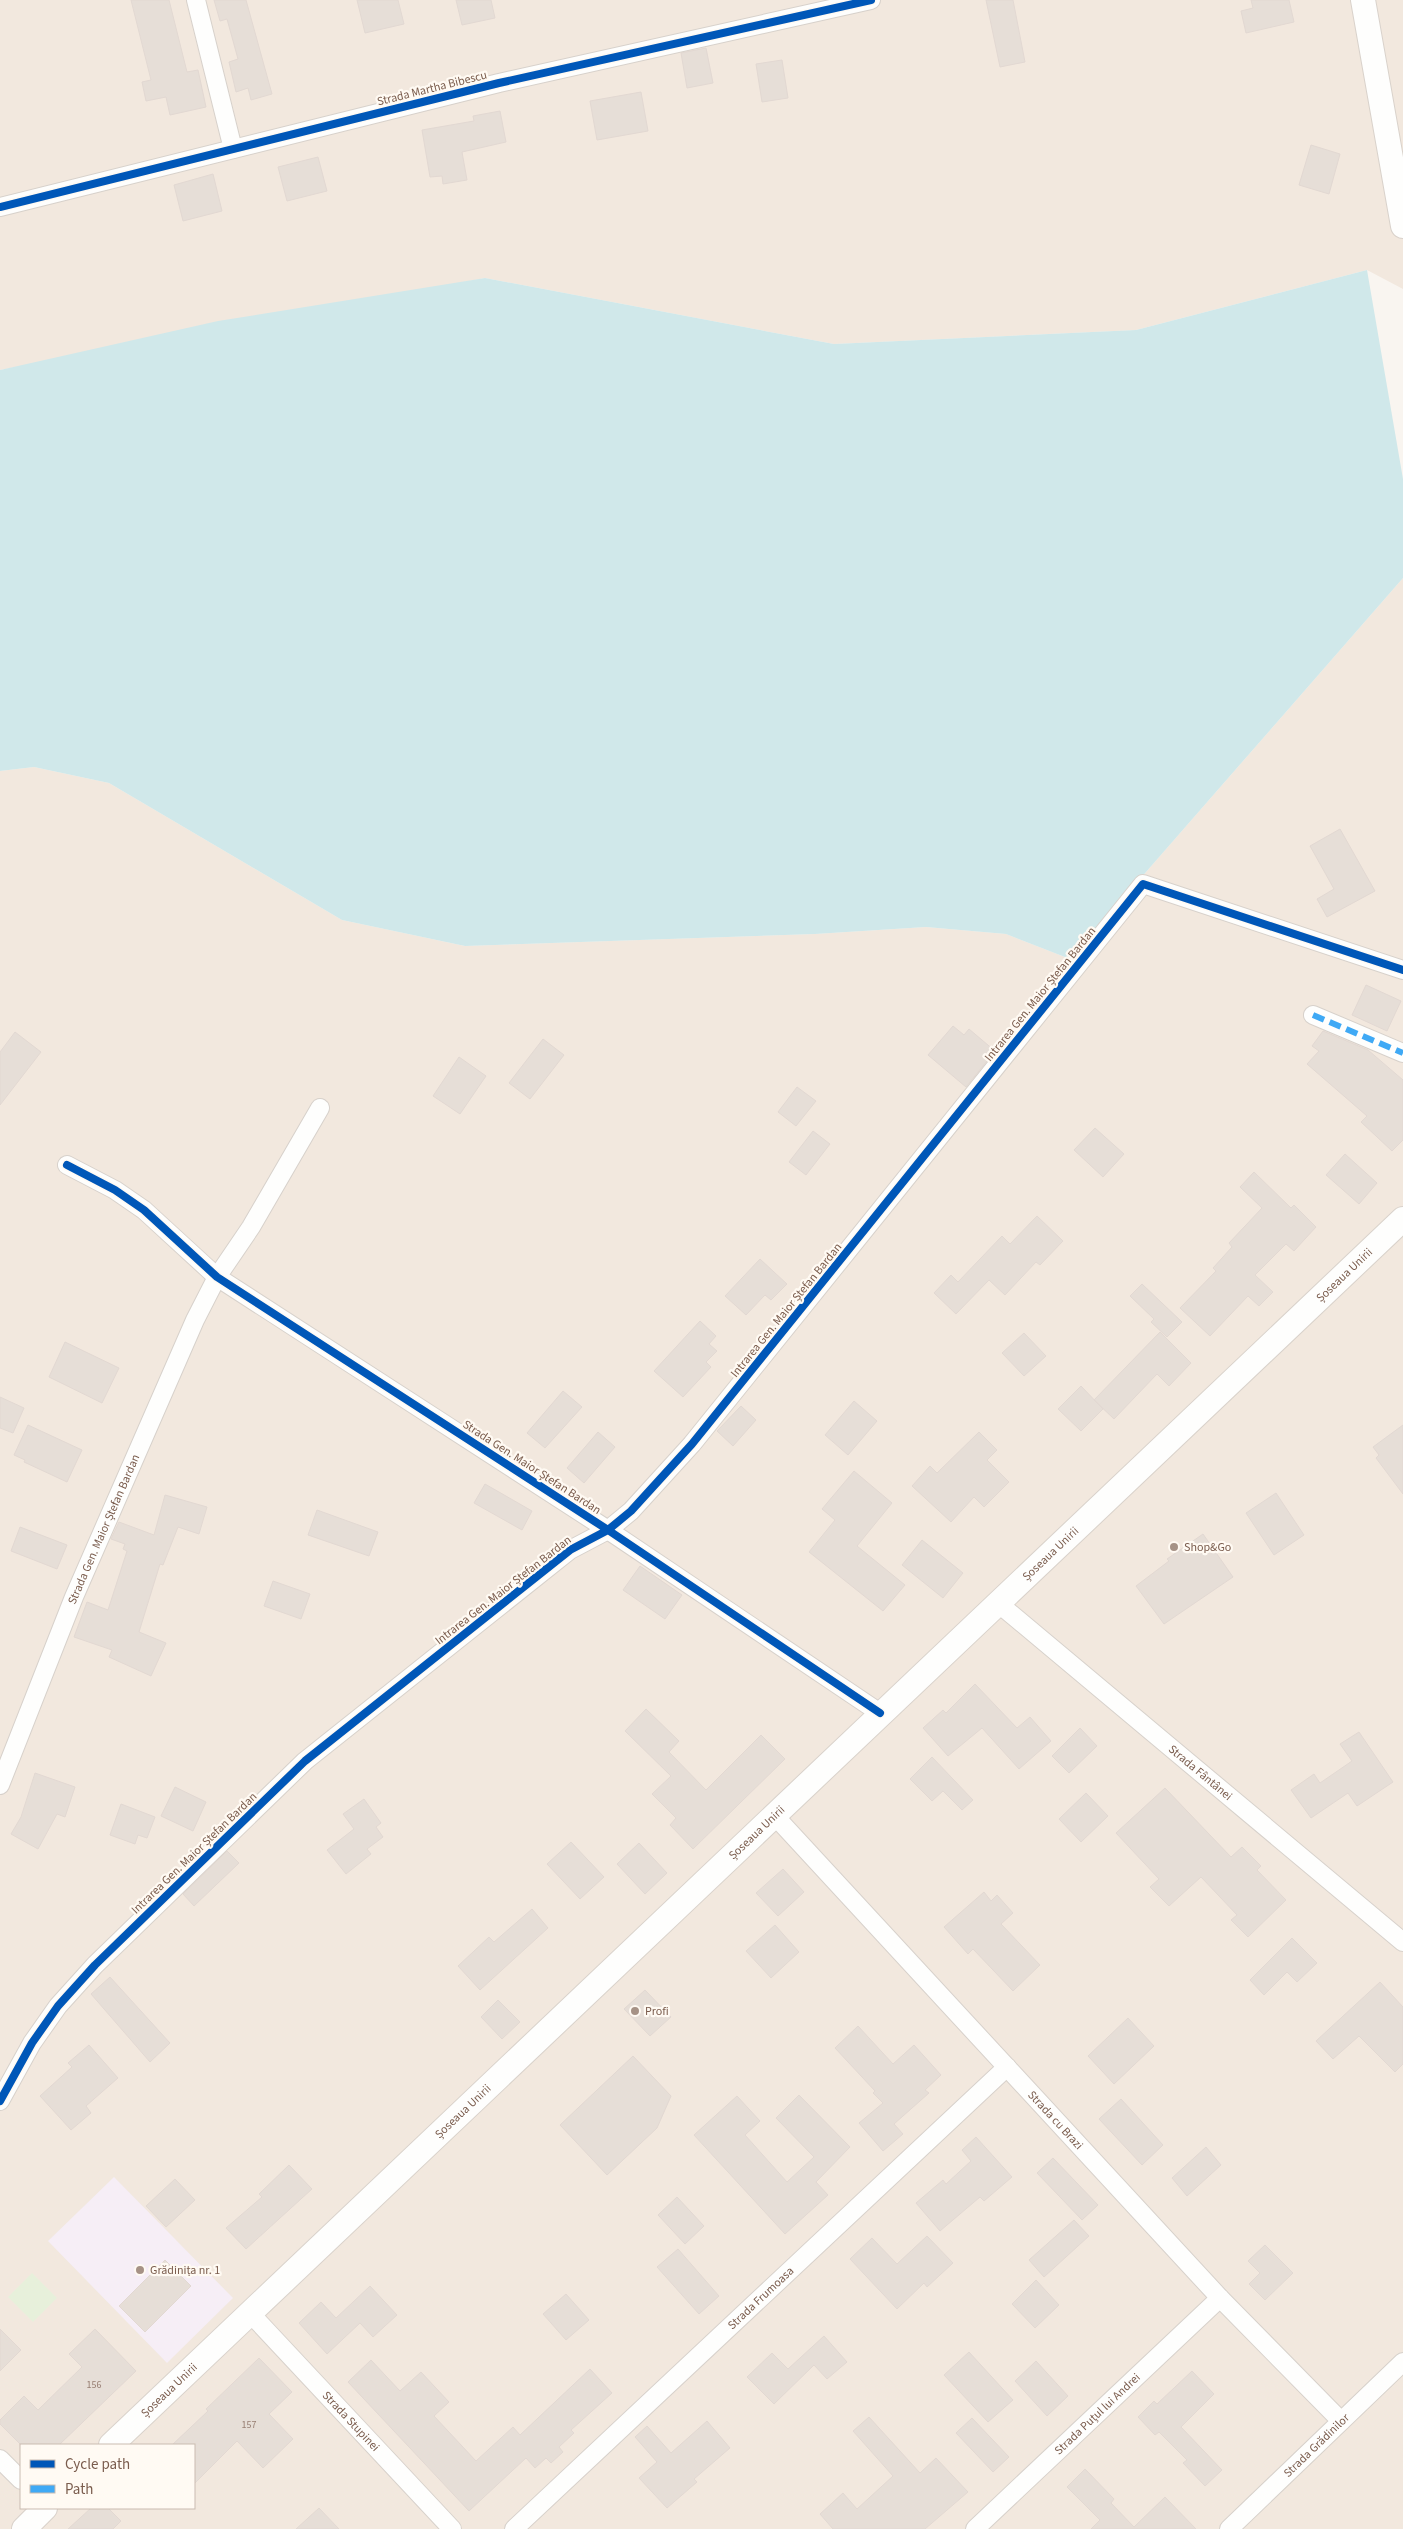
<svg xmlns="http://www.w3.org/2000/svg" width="1403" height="2529" font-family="'Source Sans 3',sans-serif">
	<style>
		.residential { fill: #f2e8de; fill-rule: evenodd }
		.education { fill: #f6eef6 }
		.green { fill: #e7f0db }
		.water { fill: #d0e8ea }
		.building { fill: #e6ded7; stroke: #e2d8d2 }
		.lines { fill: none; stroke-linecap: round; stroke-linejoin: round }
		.minor-casing { stroke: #d7d1cb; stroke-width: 20 }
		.secondary-casing { stroke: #d9d2cb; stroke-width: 26 }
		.minor { stroke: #fefefd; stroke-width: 18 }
		.secondary { stroke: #fefefd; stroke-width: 24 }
		.quiet { stroke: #3fa9f5; stroke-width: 6; stroke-dasharray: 12 6; stroke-linecap: butt }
		.cycleway-casing { stroke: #fffaf3; stroke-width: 11 }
		.cycleway { stroke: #0057b8; stroke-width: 8 }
		.poi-dot { fill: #a69286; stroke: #fffaf3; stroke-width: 2 }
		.labels { text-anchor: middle; stroke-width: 4.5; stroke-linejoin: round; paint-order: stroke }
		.number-label { font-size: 10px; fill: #977e72 }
		.street-label { font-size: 12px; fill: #7a5c4d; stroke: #fffaf3 }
		.poi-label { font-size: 12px; fill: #7a5c4d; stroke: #fffaf3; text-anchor: start }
	</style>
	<rect width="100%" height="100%" fill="#f9f5f0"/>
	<path class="residential" d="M 0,0 L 1403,0 L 1403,289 L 1367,270 L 1136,330 L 834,344 L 485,278 L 0,370 Z
		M 1403,578 L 1403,2529 L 0,2529 L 0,771 L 34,767 L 109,783 L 342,920 L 465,946 L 815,934 L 926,927 L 1006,934 L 1070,959 ZM 21,2445 L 194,2445 L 194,2508 L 21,2508 Z"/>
	<path class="education" d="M 114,2177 L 233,2298 L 167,2363 L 48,2241 Z"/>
	<path class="green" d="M 32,2273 L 57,2298 L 33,2322 L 8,2297 Z"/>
	<path class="water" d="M 1367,270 L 1403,479 L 1403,578 L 1070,959 L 1006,934 L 926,927 L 815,934 L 465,946 L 342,920 L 109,783 L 34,767 L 0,771 L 0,370 L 218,321 L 485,278 L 834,344 L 1136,330 Z"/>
	<path class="building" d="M 131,0 L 169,0 L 187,72 L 198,70 L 206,107 L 170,115 L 166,97 L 146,101 L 142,82 L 151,80 Z
		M 214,0 L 246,0 L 272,94 L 251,100 L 248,88 L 236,92 L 229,62 L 238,59 L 227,19 L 220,21 Z
		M 357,0 L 398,0 L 404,24 L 365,33 Z
		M 456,0 L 491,0 L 495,18 L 462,25 Z
		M 986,0 L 1013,0 L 1025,62 L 1000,67 Z
		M 1251,0 L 1289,0 L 1294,22 L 1246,33 L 1241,11 L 1253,8 Z
		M 706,48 L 713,83 L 687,88 L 681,53 Z
		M 782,60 L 788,98 L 762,102 L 756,64 Z
		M 641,92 L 648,131 L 597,140 L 590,101 Z
		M 500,111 L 506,142 L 462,152 L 467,180 L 443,184 L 442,176 L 430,177 L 422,130 L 474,121 L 473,116 Z
		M 1311,145 L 1340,154 L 1329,194 L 1299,185 Z
		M 318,157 L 327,191 L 287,201 L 278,167 Z
		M 213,174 L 222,211 L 183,221 L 174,185 Z
		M 1340,829 L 1375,891 L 1327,917 L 1317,899 L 1334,889 L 1310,846 Z
		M 1366,985 L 1401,1001 L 1387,1031 L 1352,1015 Z
		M 953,1026 L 964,1035 L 969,1029 L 995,1051 L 966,1087 L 928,1055 Z
		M 1323,1031 L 1368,1050 L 1403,1080 L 1403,1140 L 1392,1151 L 1361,1122 L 1367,1116 L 1307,1064 L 1319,1051 L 1312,1046 Z
		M 15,1032 L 41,1052 L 0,1105 L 0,1052 Z
		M 543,1039 L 564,1055 L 530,1099 L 509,1083 Z
		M 459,1057 L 486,1076 L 460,1114 L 433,1096 Z
		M 797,1087 L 816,1101 L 796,1126 L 778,1112 Z
		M 1095,1128 L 1124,1154 L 1103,1177 L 1074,1150 Z
		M 813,1131 L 830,1144 L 806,1175 L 789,1162 Z
		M 1345,1154 L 1377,1183 L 1359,1204 L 1326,1175 Z
		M 1254,1172 L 1291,1208 L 1294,1205 L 1316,1227 L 1294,1251 L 1286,1244 L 1255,1275 L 1273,1292 L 1259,1306 L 1248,1296 L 1210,1336 L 1180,1308 L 1216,1271 L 1213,1268 L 1232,1247 L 1229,1243 L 1262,1208 L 1240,1187 Z
		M 1037,1216 L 1063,1241 L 1040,1265 L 1036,1262 L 1005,1295 L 989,1280 L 956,1314 L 934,1293 L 951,1275 L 958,1282 L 1002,1236 L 1010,1244 Z
		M 760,1259 L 787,1284 L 771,1300 L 765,1295 L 746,1315 L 725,1296 Z
		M 1142,1284 L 1182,1322 L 1167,1337 L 1151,1322 L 1154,1319 L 1130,1296 Z
		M 700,1321 L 716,1336 L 709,1344 L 717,1351 L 706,1362 L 711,1367 L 683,1397 L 654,1371 Z
		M 1160,1332 L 1191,1363 L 1169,1386 L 1157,1374 L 1114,1419 L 1094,1400 Z
		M 1024,1333 L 1046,1356 L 1024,1376 L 1002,1353 Z
		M 65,1342 L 119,1368 L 102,1403 L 49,1377 Z
		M 1081,1386 L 1103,1409 L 1081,1431 L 1058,1409 Z
		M 563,1391 L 582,1407 L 545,1448 L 527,1433 Z
		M 0,1397 L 24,1408 L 13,1433 L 0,1428 Z
		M 854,1401 L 877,1421 L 848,1455 L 825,1435 Z
		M 741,1406 L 756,1420 L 733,1446 L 717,1431 Z
		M 28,1425 L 82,1450 L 67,1482 L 24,1462 L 25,1460 L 14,1455 Z
		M 1403,1425 L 1403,1494 L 1376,1458 L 1379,1455 L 1373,1447 Z
		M 598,1432 L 615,1447 L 584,1483 L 567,1468 Z
		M 979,1432 L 997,1450 L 987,1460 L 1009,1482 L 984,1507 L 974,1497 L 951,1522 L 912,1486 L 930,1466 L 937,1473 Z
		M 854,1471 L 892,1503 L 857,1546 L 905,1585 L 883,1611 L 809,1552 L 835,1520 L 822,1509 Z
		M 485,1484 L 532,1511 L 522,1530 L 474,1503 Z
		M 1276,1493 L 1304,1535 L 1274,1555 L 1246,1513 Z
		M 165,1495 L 207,1507 L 199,1534 L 178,1527 L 163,1565 L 160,1564 L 139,1632 L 166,1643 L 151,1676 L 109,1657 L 112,1650 L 74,1637 L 87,1602 L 108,1610 L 127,1551 L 123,1549 L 125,1544 L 111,1539 L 119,1522 L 154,1535 Z
		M 317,1510 L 378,1532 L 369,1556 L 308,1535 Z
		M 20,1527 L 67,1545 L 57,1569 L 11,1551 Z
		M 1203,1534 L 1233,1577 L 1164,1624 L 1136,1586 L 1169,1561 L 1167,1559 Z
		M 922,1540 L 963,1573 L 943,1598 L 902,1565 Z
		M 640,1566 L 682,1595 L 665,1619 L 623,1590 Z
		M 273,1581 L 310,1594 L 301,1619 L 264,1606 Z
		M 975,1684 L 1017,1728 L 1030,1717 L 1051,1741 L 1019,1769 L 982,1728 L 948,1756 L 923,1728 L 943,1710 L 946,1713 Z
		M 646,1709 L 679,1741 L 669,1752 L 706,1790 L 761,1735 L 785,1759 L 693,1849 L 670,1825 L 676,1818 L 652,1794 L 671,1776 L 625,1731 Z
		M 1080,1728 L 1097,1746 L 1069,1773 L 1052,1756 Z
		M 1359,1732 L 1393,1782 L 1357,1806 L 1348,1793 L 1311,1818 L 1291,1790 L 1314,1774 L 1320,1783 L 1352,1761 L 1340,1744 Z
		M 932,1757 L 973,1800 L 962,1810 L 943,1791 L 932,1801 L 910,1779 Z
		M 35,1773 L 75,1787 L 65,1817 L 57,1814 L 38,1849 L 11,1834 L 21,1817 Z
		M 175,1787 L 206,1802 L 193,1831 L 161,1816 Z
		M 1165,1788 L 1231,1857 L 1242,1847 L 1261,1866 L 1257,1870 L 1286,1900 L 1248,1937 L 1231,1920 L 1237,1915 L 1201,1877 L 1169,1906 L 1150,1887 L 1159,1879 L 1116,1833 Z
		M 1086,1793 L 1108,1816 L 1081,1842 L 1059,1819 Z
		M 364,1799 L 381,1823 L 376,1827 L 383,1837 L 367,1849 L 371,1854 L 346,1874 L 327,1850 L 354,1829 L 343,1814 Z
		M 121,1804 L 155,1817 L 147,1838 L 138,1835 L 135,1844 L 110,1835 Z
		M 571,1842 L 604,1877 L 580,1899 L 547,1864 Z
		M 639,1843 L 667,1873 L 645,1894 L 617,1864 Z
		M 227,1851 L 239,1863 L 194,1906 L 183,1894 Z
		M 783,1869 L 804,1892 L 778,1916 L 756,1893 Z
		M 984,1892 L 991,1901 L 997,1895 L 1013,1913 L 1001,1924 L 1040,1965 L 1013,1991 L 973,1949 L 968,1954 L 944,1927 Z
		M 532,1909 L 548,1928 L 480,1990 L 458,1966 L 489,1937 L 494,1942 Z
		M 775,1925 L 799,1952 L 771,1978 L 746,1951 Z
		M 1292,1938 L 1317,1963 L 1297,1982 L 1287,1972 L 1264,1995 L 1250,1980 Z
		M 110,1977 L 170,2043 L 150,2062 L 91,1994 Z
		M 1380,1982 L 1403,2007 L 1403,2064 L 1395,2072 L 1359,2036 L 1333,2059 L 1316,2041 Z
		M 645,1990 L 671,2017 L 650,2036 L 624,2009 Z
		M 498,2000 L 520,2022 L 502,2039 L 481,2017 Z
		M 1128,2018 L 1154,2046 L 1114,2084 L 1088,2056 Z
		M 858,2026 L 893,2064 L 914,2045 L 941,2075 L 925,2090 L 929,2093 L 894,2124 L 903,2134 L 883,2151 L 859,2123 L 883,2103 L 873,2093 L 875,2091 L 835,2048 Z
		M 89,2045 L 118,2078 L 86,2106 L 91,2113 L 71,2130 L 40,2096 L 72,2067 L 68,2063 Z
		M 633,2056 L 671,2096 L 657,2128 L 607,2175 L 560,2125 Z
		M 799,2095 L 850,2147 L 816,2182 L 828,2195 L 785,2234 L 694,2135 L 737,2096 L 760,2121 L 745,2135 L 787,2182 L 814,2157 L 776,2118 Z
		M 1121,2099 L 1163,2145 L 1142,2165 L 1099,2119 Z
		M 976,2137 L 1012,2177 L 984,2201 L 980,2197 L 940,2231 L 916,2203 L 943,2180 L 946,2184 L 971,2161 L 962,2150 Z
		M 1206,2147 L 1221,2165 L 1187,2196 L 1172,2178 Z
		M 1053,2158 L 1098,2205 L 1082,2220 L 1037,2173 Z
		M 289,2165 L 312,2189 L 246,2249 L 226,2228 L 262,2197 L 259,2194 Z
		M 175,2179 L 195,2200 L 166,2227 L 146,2206 Z
		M 677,2197 L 704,2226 L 685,2244 L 658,2215 Z
		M 1074,2220 L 1089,2236 L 1044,2277 L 1029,2260 Z
		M 927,2236 L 953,2263 L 927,2287 L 924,2283 L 897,2309 L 850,2259 L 872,2238 L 897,2264 Z
		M 1265,2245 L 1293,2273 L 1265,2300 L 1249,2284 L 1260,2273 L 1248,2261 Z
		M 678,2249 L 719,2296 L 699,2314 L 657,2267 Z
		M 165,2260 L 191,2286 L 145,2332 L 119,2306 Z
		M 1036,2280 L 1059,2305 L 1035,2328 L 1012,2304 Z
		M 370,2286 L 397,2315 L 373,2337 L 360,2323 L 327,2354 L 299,2323 L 321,2302 L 336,2318 Z
		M 566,2294 L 589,2320 L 566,2340 L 543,2314 Z
		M 0,2329 L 21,2350 L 0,2371 Z
		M 95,2329 L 136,2371 L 59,2445 L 21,2445 L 0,2424 L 0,2420 L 24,2396 L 38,2410 L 82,2367 L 69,2354 Z
		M 824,2336 L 847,2362 L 827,2379 L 814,2365 L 774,2404 L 747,2377 L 772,2353 L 788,2369 Z
		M 969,2352 L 1013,2400 L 988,2422 L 944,2375 Z
		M 259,2358 L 292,2392 L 269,2414 L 293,2439 L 263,2468 L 237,2441 L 194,2484 L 194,2445 L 172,2445 L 208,2411 L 206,2409 Z
		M 371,2360 L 400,2391 L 421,2372 L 449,2402 L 434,2416 L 476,2461 L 513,2427 L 520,2435 L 590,2369 L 612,2393 L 571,2430 L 574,2433 L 559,2447 L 563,2452 L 551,2463 L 546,2458 L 535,2468 L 526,2458 L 469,2511 L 348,2382 Z
		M 1036,2361 L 1068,2396 L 1047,2416 L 1015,2381 Z
		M 1192,2371 L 1214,2394 L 1181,2427 L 1222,2470 L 1205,2486 L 1183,2463 L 1187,2460 L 1159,2432 L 1155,2435 L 1138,2417 L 1154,2401 L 1157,2404 Z
		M 869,2417 L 920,2473 L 936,2458 L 968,2492 L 925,2529 L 833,2529 L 820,2514 L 843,2493 L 857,2509 L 893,2476 L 853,2431 Z
		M 972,2418 L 1009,2457 L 993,2472 L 956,2433 Z
		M 707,2421 L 730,2448 L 694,2479 L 697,2482 L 667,2508 L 639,2478 L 657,2462 L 635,2437 L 647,2426 L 671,2453 Z
		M 1085,2469 L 1114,2499 L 1111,2503 L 1134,2527 L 1165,2497 L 1196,2529 L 1091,2529 L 1100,2520 L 1067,2487 Z
		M 91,2508 L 108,2508 L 121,2521 L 113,2529 L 68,2529 Z
		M 319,2508 L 339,2529 L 296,2529 Z"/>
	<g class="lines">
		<defs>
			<g id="minor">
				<path d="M 196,0 L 233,149"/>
				<path d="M 0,207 L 499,83 L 871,0"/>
				<path d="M 1313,1015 L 1403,1053"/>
				<path d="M 67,1165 L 115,1190 L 144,1210 L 217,1277 L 608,1530 L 880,1713"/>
				<path id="s1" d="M 998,1603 L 1403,1942"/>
				<path id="s2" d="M 0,1785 L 74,1597 L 195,1320 L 217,1277 L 251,1227 L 320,1108"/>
				<path id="s3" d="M 774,1815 L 1220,2298 L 1341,2421"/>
				<path d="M 0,2101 L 32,2043 L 58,2006 L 95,1965 L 305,1761 L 570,1550 L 608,1530 L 631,1511 L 692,1444 L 1143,884 L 1403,970"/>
				<path id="s4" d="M 250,2313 L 452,2529"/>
				<path d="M 0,2459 L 21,2480"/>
				<path id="s5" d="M 514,2529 L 1007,2067"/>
				<path id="s6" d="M 975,2529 L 1220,2298"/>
				<path id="s7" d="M 1229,2529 L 1403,2362"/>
			</g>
			<g id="secondary">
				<path d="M 1363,0 L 1403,226"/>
				<path id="s8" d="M 111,2445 L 1403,1219"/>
				<path d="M 24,2529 L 45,2508"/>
			</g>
		</defs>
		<use href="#minor" class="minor-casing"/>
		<use href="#secondary" class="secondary-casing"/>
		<use href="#minor" class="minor"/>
		<use href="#secondary" class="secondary"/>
		<path class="quiet" d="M 1313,1015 L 1403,1053"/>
		<defs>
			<path id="cycleway" d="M 0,207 L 499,83 L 871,0
				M 67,1165 L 115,1190 L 144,1210 L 217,1277 L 608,1530 L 880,1713
				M 0,2101 L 32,2043 L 58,2006 L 95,1965 L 305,1761 L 570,1550 L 608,1530 L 631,1511 L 692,1444 L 1143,884 L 1403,970"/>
		</defs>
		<use href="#cycleway" class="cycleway-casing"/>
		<use href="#cycleway" class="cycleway"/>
	</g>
	<g class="poi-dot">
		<circle cx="1174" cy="1547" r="5"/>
		<circle cx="635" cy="2011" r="5"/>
		<circle cx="140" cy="2270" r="5"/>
	</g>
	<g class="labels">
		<g class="number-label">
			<text x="94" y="2388">156</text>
			<text x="249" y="2428">157</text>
		</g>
		<g class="street-label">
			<text transform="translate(432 88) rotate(-14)" y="4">Strada Martha Bibescu</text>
			<text transform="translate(1040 994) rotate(-51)" y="4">Intrarea Gen. Maior Ștefan Bardan</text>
			<text dy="4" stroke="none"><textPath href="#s8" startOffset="1700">Șoseaua Unirii</textPath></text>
			<text transform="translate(786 1310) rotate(-51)" y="4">Intrarea Gen. Maior Ștefan Bardan</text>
			<text transform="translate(532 1467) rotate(33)" y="4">Strada Gen. Maior Ștefan Bardan</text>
			<text dy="4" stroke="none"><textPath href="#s2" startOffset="276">Strada Gen. Maior Ștefan Bardan</textPath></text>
			<text dy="4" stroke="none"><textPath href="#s8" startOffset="1295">Șoseaua Unirii</textPath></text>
			<text transform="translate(503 1590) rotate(-38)" y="4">Intrarea Gen. Maior Ștefan Bardan</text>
			<text dy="4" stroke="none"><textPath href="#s1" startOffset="264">Strada Fântânei</textPath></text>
			<text dy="4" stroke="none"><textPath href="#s8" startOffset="890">Șoseaua Unirii</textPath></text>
			<text transform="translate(194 1853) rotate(-44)" y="4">Intrarea Gen. Maior Ștefan Bardan</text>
			<text dy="4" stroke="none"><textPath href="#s8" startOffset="485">Șoseaua Unirii</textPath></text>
			<text dy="4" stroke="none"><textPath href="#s3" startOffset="415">Strada cu Brazi</textPath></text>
			<text dy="4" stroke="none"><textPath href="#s5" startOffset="338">Strada Frumoasa</textPath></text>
			<text dy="4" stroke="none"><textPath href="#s8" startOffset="80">Șoseaua Unirii</textPath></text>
			<text dy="4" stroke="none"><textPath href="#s6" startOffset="168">Strada Puțul lui Andrei</textPath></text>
			<text dy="4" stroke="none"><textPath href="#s4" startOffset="148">Strada Stupinei</textPath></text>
			<text dy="4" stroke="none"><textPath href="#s7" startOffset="121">Strada Grădinilor</textPath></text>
		</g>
		<g class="poi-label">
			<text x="1184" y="1551">Shop&amp;Go</text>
			<text x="645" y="2015">Profi</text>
			<text x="150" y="2274">Grădinița nr. 1</text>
		</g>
	</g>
	<rect x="20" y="2444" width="175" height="65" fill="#fffaf3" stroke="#cabbb1"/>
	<rect x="30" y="2460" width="25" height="8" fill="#0057b8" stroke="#cabbb1"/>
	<text x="65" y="2469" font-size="15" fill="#7a5c4d">Cycle path</text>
	<rect x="30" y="2485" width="25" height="8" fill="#3fa9f5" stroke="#cabbb1"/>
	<text x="65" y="2494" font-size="15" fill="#7a5c4d">Path</text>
</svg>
